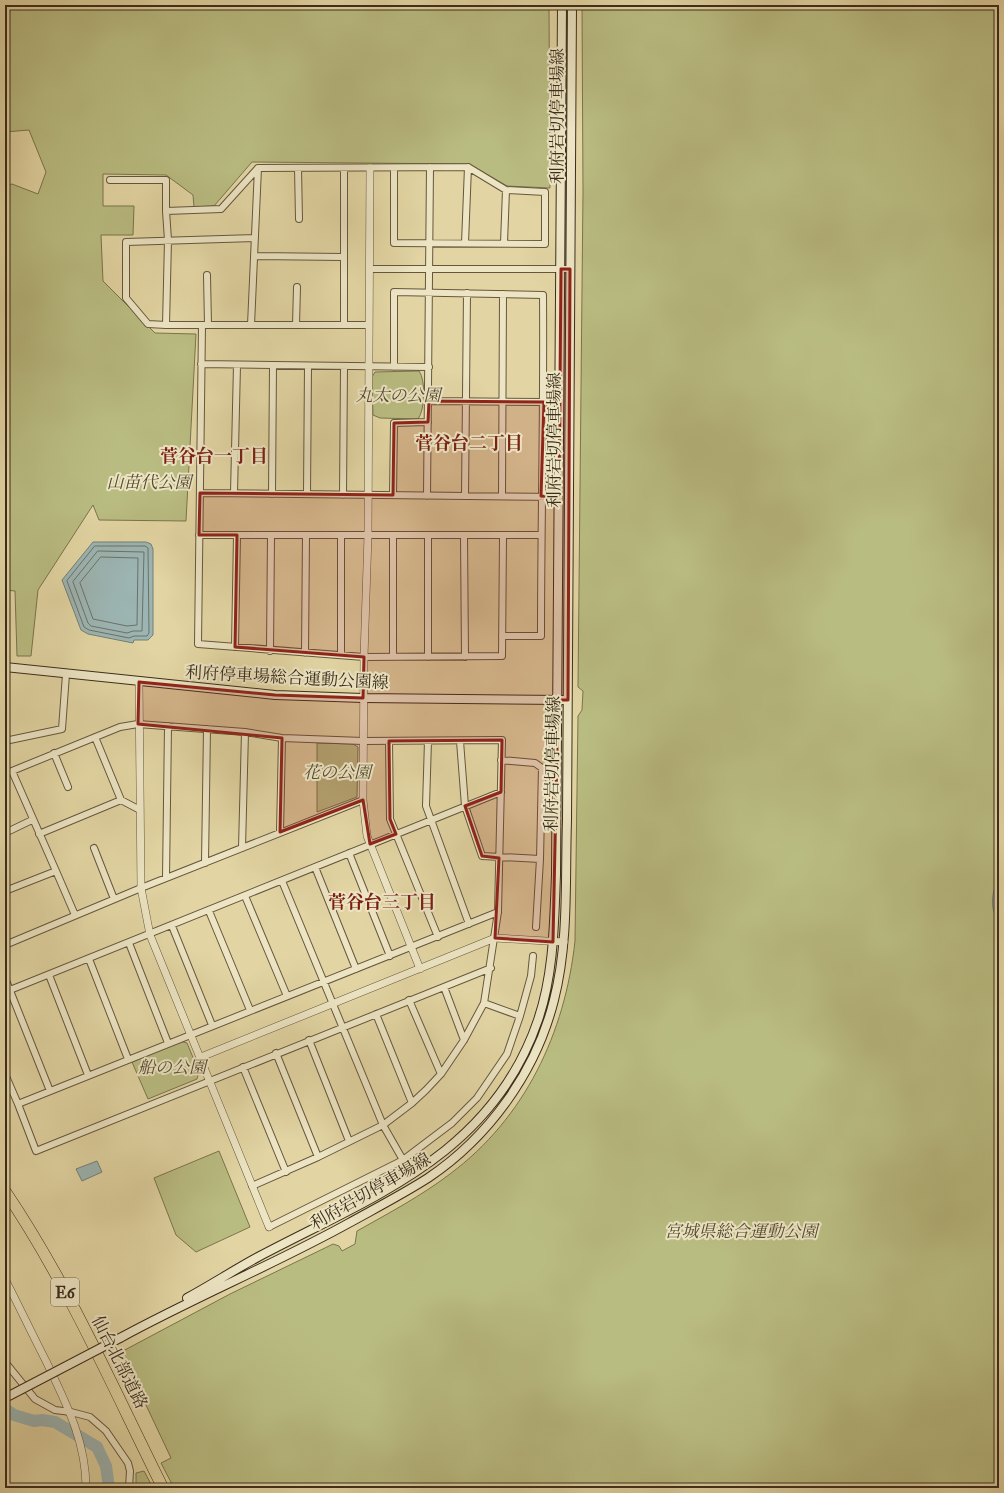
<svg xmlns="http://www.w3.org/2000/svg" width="1004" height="1493" font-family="'IM FELL Double Pica','Noto Serif JP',serif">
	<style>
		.green { fill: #b9bc81; stroke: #7a744e }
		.water { fill: #9cb5b3; stroke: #757f77 }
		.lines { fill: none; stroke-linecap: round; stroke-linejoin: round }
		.shore { stroke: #6c7168; stroke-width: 1 }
		.river { stroke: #9cb5b3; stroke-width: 12 }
		.minor-casing { stroke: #65573e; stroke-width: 8 }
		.tertiary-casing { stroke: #65573e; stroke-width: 8 }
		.secondary-casing { stroke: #3b2d1c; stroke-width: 10 }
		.motorway-casing { stroke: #3b2d1c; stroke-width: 12 }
		.minor { stroke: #ece4c3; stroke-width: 6 }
		.tertiary { stroke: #ece4c3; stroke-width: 7 }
		.secondary { stroke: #ece4c3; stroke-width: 8 }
		.motorway { stroke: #e2d5a3; stroke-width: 11 }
		.secondary-bridge-casing { stroke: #3b2d1c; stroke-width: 10; stroke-linecap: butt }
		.secondary-bridge { stroke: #ece4c3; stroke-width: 8 }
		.marked { fill: #8f2418; fill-opacity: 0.2; stroke: #8f2418; stroke-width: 3; stroke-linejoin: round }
		.labels { text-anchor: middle; stroke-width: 4; stroke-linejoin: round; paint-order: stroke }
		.shield { fill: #ece4c3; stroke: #70644e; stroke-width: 1 }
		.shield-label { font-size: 16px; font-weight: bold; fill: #3b2d1c }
		.street-label { font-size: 17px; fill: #3b2d1c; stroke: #ece4c3 }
		.park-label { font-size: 17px; font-style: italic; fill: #544a30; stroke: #ece4c3 }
		.neighbourhood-label { font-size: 18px; font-weight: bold; fill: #7a1f14; stroke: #ece4c3 }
	</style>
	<rect width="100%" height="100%" fill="#e2d5a3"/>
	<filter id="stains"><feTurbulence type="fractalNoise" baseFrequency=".005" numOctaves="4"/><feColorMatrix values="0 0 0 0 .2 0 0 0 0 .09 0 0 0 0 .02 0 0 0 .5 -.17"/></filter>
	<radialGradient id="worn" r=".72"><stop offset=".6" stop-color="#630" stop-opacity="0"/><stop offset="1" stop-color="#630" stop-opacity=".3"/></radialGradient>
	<path class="green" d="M 5,5 L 549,5 L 550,188 L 507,186 L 469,164 L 252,162 L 214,206 L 194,207 L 193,195 L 166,175 L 103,174 L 103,206 L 134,206 L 133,235 L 101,235 L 103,281 L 155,333 L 196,334 L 186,521 L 99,520 L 93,505 L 38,590 L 31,656 L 17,656 L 15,591 L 5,590 L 5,186 L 12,184 L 38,194 L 46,172 L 29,130 L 5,132 Z
		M 582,5 L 999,5 L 999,1488 L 174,1488 L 161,1463 L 171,1458 L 121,1352 L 230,1294 L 329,1246 L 333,1244 L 339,1246 L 342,1251 L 355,1244 L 357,1231 C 389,1213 421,1196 450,1174 C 525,1118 565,1033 575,941 L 578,716 L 582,710 L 583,691 L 578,687 L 583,192 Z
		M 419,371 C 426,380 425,410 418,419 L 380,418 L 373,415 L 372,377 L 375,372 Z
		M 317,743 L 353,744 L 358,747 L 357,797 L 317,812 Z
		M 180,1041 L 187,1043 L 199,1072 L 197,1079 L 148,1099 L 132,1062 Z
		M 219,1151 L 250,1227 L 196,1252 L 176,1235 L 154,1178 Z
		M 144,1471 L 153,1488 L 136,1488 L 136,1473 Z"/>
	<path class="water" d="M 93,542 L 146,542 L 151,544 L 153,549 L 153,635 L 148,640 L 134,640 L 133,643 L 88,634 L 81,630 L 62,580 Z
		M 999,889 L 999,922 C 992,911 991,903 994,890 Z
		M 97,1161 L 102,1172 L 82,1181 L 76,1169 Z"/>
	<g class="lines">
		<path class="shore" d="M 95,546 L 145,546 L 148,548 L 149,633 L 147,636 L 134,636 L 129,638 L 89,630 L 84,627 L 67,581 Z
			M 98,551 L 144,552 L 142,631 L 133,631 L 127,633 L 91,626 L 88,623 L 73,582 Z
			M 101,557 L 138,558 L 137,625 L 127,626 L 93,619 L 80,583 Z"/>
		<path class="river" d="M 5,1409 L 14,1415 L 34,1421 L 42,1420 L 55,1422 L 97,1447 L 106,1466 L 109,1488"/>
		<defs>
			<path id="minor" d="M 298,168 L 299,219
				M 110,180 L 166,180 L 166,211
				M 465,243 L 468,167
				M 504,243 L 506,190
				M 254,256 L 344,257
				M 370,269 L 570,269
				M 207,275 L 208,325
				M 166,325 L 148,324 L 126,298 L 126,242 L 255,238
				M 202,325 L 198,644 L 364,657 L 502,656 L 503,536
				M 251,325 L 258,168
				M 296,325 L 297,287
				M 344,325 L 344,168
				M 369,325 L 166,325 L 168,240 L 166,211 L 221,209 L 258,168 L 468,167 L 506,190 L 545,192 L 545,244 L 394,243 L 394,168
				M 201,364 L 429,367
				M 394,367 L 394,292 L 543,295 C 544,409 541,522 541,636 L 502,636
				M 429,401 L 544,402
				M 200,493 L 559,497
				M 234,493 L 237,365
				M 272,494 L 273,365
				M 307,494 L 308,366
				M 343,495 L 344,366
				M 393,495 L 394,423 L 428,422
				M 427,496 L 430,167
				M 465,496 L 467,293
				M 502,496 L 503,294
				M 199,535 L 541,535
				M 393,536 L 393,657
				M 464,536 L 465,657
				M 235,647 L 237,535
				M 270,651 L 271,535
				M 305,653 L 306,535
				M 341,655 L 341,535
				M 428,657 L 428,536
				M 95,737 L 121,800
				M 5,741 L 62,729 L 66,674
				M 389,741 L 390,819 L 438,937
				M 428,741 L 426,806 L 469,924
				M 460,741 L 465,806 L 482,856 L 540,859
				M 54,753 L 68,787
				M 501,760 L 535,763 L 542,768 L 540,859 L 536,927
				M 280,832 L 282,738
				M 5,833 L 32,820
				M 39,834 L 121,800 L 140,810
				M 94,848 L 114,899
				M 242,848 L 245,732
				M 349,853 L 390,956
				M 205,863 L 207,729
				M 315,867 L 356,969
				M 56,871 L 75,915
				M 166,878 L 168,726
				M 282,881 L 383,1125 L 403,1160
				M 5,891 L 56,871 L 12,771 L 120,727 L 138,724 L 245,732 L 282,738 L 363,741 L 502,740 L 498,912 L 484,1003 L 464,1040 L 441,1074 L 426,1090 L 412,1103 L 383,1125 L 318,1157 L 252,1186
				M 245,896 L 287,996
				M 209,911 L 250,1010
				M 172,926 L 212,1025
				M 129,943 L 168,1043
				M 5,945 L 141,888 L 363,800
				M 89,959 L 128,1059
				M 491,968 L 36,1151 L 18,1104 C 178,1039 339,977 498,912
				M 49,975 L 88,1075
				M 5,978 L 50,1091
				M 444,987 L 464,1040
				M 5,992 L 501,792
				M 409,1000 L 441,1074
				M 484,1003 L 520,1016
				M 376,1014 L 412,1103
				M 309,1040 L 349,1141
				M 276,1053 L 318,1157
				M 243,1067 L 286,1172
				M 5,1074 L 18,1104
				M 269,1227 L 403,1160 L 452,1123 L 477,1098 L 507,1054 L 520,1016 L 531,976 L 533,956
				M 5,1362 L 35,1399 L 55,1410 L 71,1412 L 90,1417 L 106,1431 L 128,1463 L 130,1471 L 129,1488"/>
			<path id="tertiary" d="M 370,168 L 368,535 L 364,657 L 363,800 L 367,836 L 420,969
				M 139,682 L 141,888 L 150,935 L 269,1227
				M 201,1057 L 495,938 L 564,942
				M 5,1279 C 19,1306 32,1334 46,1361 C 66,1403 86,1441 86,1488"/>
			<path id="secondary" d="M 5,667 L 275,695 L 363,698 L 563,700
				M 187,1298 C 211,1285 234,1270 258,1257 C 373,1196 492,1155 538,1020 C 554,973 554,923 556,875 L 562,5
				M 120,1338 C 195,1297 275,1264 349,1223 C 376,1208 403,1194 428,1178 C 489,1137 536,1072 554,1000 C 569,942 565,879 567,820 L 572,5"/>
			<path id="motorway" d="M 5,1191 C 68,1284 113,1388 163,1488"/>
		</defs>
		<use href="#minor" class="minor-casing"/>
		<use href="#tertiary" class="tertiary-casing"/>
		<use href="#secondary" class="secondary-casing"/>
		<use href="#motorway" class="motorway-casing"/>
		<use href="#minor" class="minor"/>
		<use href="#tertiary" class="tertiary"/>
		<use href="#secondary" class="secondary"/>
		<use href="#motorway" class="motorway"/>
		<defs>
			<path id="secondary-bridge" d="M 5,1398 L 120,1338"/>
		</defs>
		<use href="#secondary-bridge" class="secondary-bridge-casing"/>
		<use href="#secondary-bridge" class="secondary-bridge"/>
	</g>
	<path class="marked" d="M 561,269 L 570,269 L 568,700 L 558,700 L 553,942 L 495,938 L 499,858 L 482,856 L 465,806 L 501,792 L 502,740 L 389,741 L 390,819 L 396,834 L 370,844 L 363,800 L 280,832 L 282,738 L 138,724 L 139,682 L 275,695 L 363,698 L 364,657 L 235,647 L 237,535 L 199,535 L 200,493 L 393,495 L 394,423 L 428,422 L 429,401 L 544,402 L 541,496 L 559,497 Z"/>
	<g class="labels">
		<rect class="shield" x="51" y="1278" width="28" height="28" rx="3"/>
		<g class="shield-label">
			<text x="65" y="1298">E6</text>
		</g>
		<g class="street-label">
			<text transform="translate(557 116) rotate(-90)" y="6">利府岩切停車場線</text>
			<text transform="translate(554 440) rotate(-90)" y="6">利府岩切停車場線</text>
			<text transform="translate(287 677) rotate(3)" y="6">利府停車場総合運動公園線</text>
			<text transform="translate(552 764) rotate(-89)" y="6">利府岩切停車場線</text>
			<text transform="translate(370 1191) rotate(-30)" y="6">利府岩切停車場線</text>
			<text transform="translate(120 1362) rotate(63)" y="6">仙台北部道路</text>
		</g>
		<g class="park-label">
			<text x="398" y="401">丸太の公園</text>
			<text x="149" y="488">山苗代公園</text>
			<text x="337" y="778">花の公園</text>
			<text x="172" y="1073">船の公園</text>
			<text x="741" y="1237">宮城県総合運動公園</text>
		</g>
		<g class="neighbourhood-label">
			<text x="469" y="449">菅谷台二丁目</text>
			<text x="214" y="462">菅谷台一丁目</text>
			<text x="382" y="908">菅谷台三丁目</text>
		</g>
	</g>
	<rect width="1004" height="1493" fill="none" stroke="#e2d5a3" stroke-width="20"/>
	<rect x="6" y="6" width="992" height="1481" fill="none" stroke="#3b2d1c" stroke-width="2"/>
	<rect x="10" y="10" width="984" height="1473" fill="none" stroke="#3b2d1c"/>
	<rect width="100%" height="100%" filter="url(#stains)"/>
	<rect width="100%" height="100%" fill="url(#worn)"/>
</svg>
